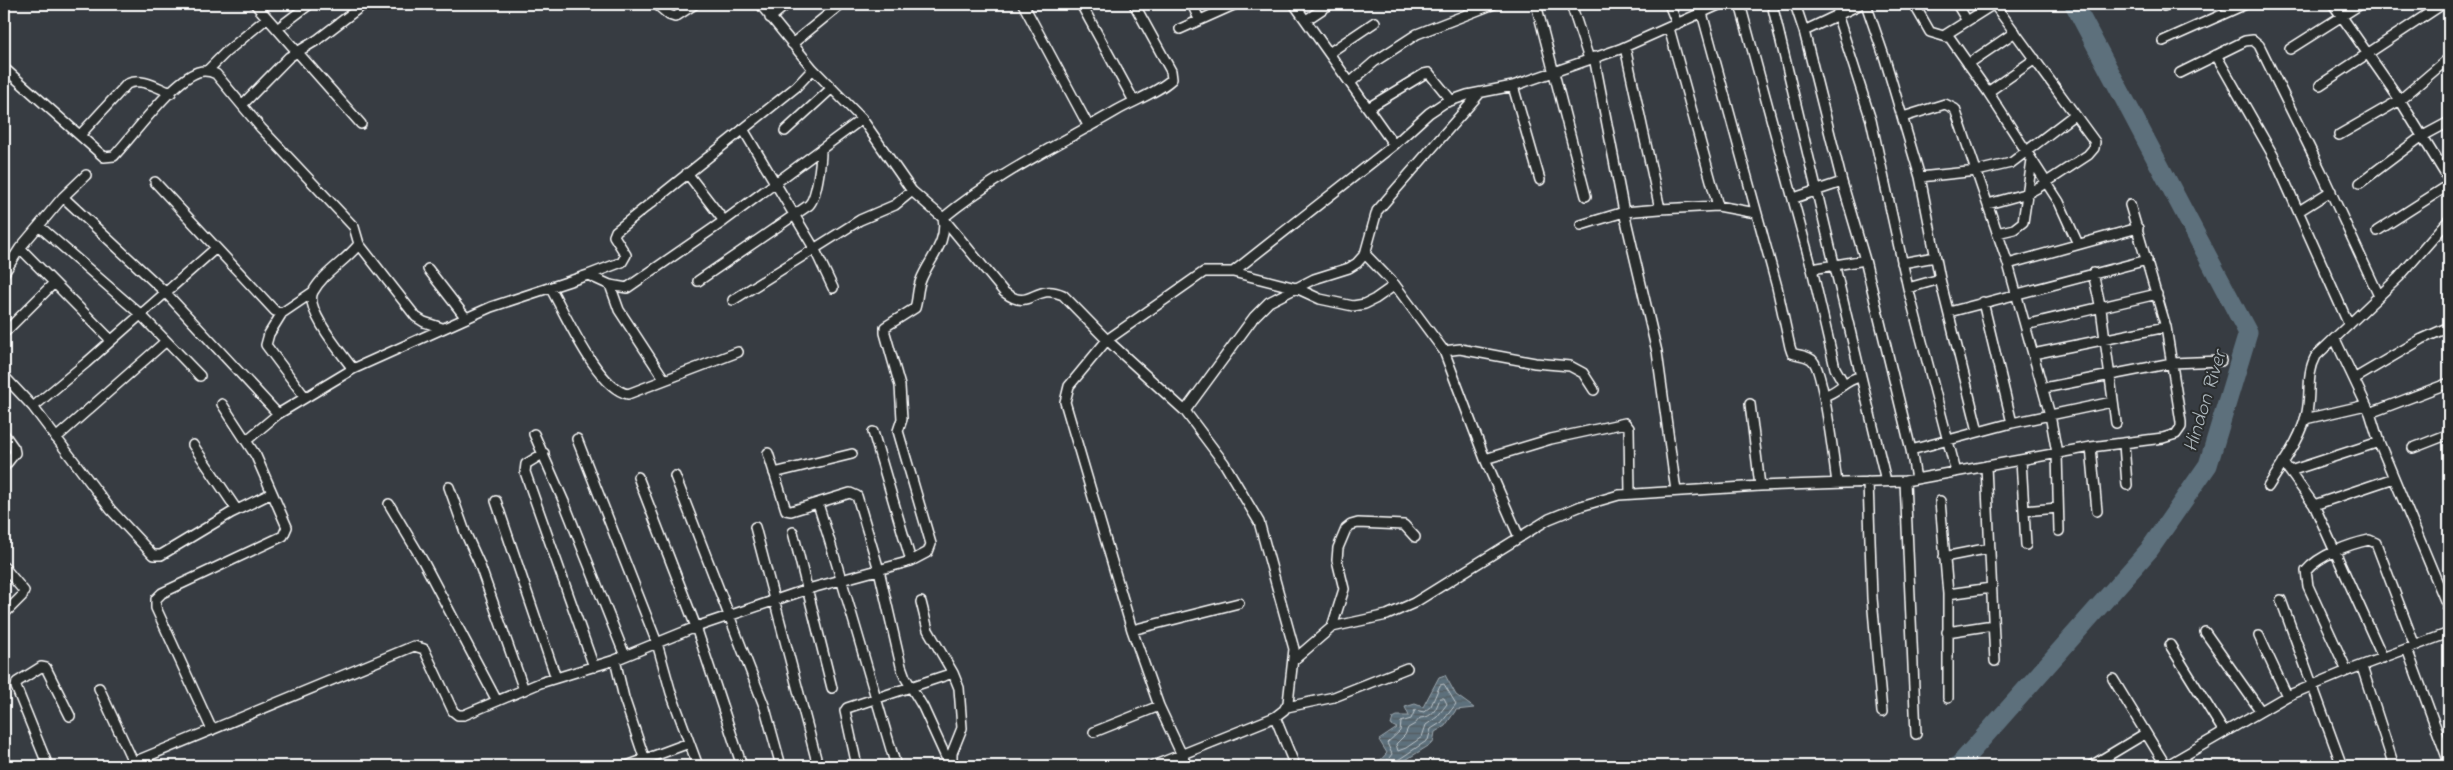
<svg xmlns="http://www.w3.org/2000/svg" width="2453" height="770" font-family="'Indie Flower',sans-serif">
	<style>
		.water { fill: url(#water-rules); stroke: #9ea9b0 }
		.lines { fill: none; stroke-linecap: round; stroke-linejoin: round }
		.shore { stroke: #bec6cb; stroke-width: 1 }
		.river { stroke: #5d707c; stroke-width: 19 }
		.minor-casing { stroke: #fff; stroke-width: 12 }
		.minor { stroke: #2a2d2e; stroke-width: 9 }
		.labels { text-anchor: middle; stroke-width: 4; stroke-linejoin: round; paint-order: stroke }
		.water-label { font-size: 21px; font-style: italic; fill: #aeb8be; stroke: #2a2d2e }
	</style>
	<defs>
		<pattern id="water-rules" width="6" height="5" patternUnits="userSpaceOnUse" patternTransform="scale(1.25)"><rect width="6" height="5" fill="#5d707c"/><path d="M0 2.5h6" fill="none" stroke="#535a5f"/></pattern>
	</defs>
	<rect width="100%" height="100%" fill="#373c42"/>
	<filter id="ink" filterUnits="userSpaceOnUse"><feTurbulence type="fractalNoise" baseFrequency=".02" numOctaves="2"/><feDisplacementMap in="SourceGraphic" scale="10" xChannelSelector="R" yChannelSelector="G"/><feConvolveMatrix kernelMatrix="1 2 1 2 8 2 1 2 1" color-interpolation-filters="sRGB"/></filter>
	<g filter="url(#ink)">
		<path class="water" d="M 1445,675 L 1456,695 L 1474,708 L 1456,710 L 1445,726 L 1435,732 L 1433,743 L 1396,766 L 1375,766 L 1387,753 L 1379,740 L 1397,728 L 1391,725 L 1393,718 L 1397,716 L 1409,716 L 1405,707 L 1415,704 L 1423,707 L 1439,677 Z"/>
		<g class="lines">
			<path class="shore" d="M 1440,698 L 1444,698 L 1447,704 L 1437,717 L 1426,725 L 1422,737 L 1406,748 L 1398,751 L 1396,744 L 1405,735 L 1408,728 L 1415,724 L 1420,718 C 1433,717 1436,710 1440,698 Z
				M 1383,766 L 1392,754 L 1387,743 L 1400,731 L 1401,722 L 1411,719 L 1415,710 L 1424,712 L 1431,706 L 1440,685 L 1444,684 L 1456,704 L 1442,722 L 1431,729 L 1428,740 L 1398,760 L 1395,766"/>
			<path class="river" d="M 1958,766 L 2149,550 L 2208,465 L 2248,333 L 2074,4"/>
			<defs>
				<path id="minor" d="M 255,4 L 361,124
					M 656,4 L 669,15 L 675,17 L 695,4
					M 760,4 L 813,69 L 862,119 L 912,191 L 943,218 L 1004,292 C 1031,313 1034,282 1063,295 L 1107,340 L 1185,411 L 1224,463 L 1259,522 L 1294,649 L 1288,703 L 1284,710 L 1275,717 L 1153,766
					M 1023,4 L 1089,127
					M 1081,4 L 1134,101
					M 1192,4 L 1199,19
					M 1294,4 L 1394,145
					M 1536,4 L 1586,196
					M 1571,4 L 1589,59
					M 1669,4 L 1677,24
					M 1740,4 L 1812,269 L 1835,368 L 1844,384
					M 1772,4 L 1886,481
					M 1795,4 L 1804,31 L 1842,182 L 1865,260 L 1911,450 L 2012,423 L 2112,402
					M 1866,4 L 1885,59 L 1920,177 L 1940,279 L 1978,431
					M 1914,4 L 1930,32 L 1950,38 L 1988,92 L 2059,202 L 2078,244
					M 1957,4 L 1967,21
					M 2333,4 L 2400,100 L 2449,180
					M 1632,5 L 1636,4
					M 2164,6 L 2168,4
					M 1702,13 L 1777,287 L 1790,347 L 1792,353 C 1799,356 1808,355 1813,361 C 1824,373 1834,462 1837,483
					M 1837,14 L 1871,120 L 1908,288 L 1956,472
					M 770,18 L 787,4
					M 1306,20 L 1330,4
					M 1669,28 L 1718,206
					M 277,29 L 310,4
					M 1180,29 L 1236,4
					M 1804,31 L 1861,4
					M 1945,35 L 1994,4
					M 2163,41 L 2246,4
					M 792,44 L 841,4
					M 1625,47 L 1660,209
					M 2290,49 L 2361,4
					M 1329,53 L 1375,22
					M 2216,55 L 2274,157 L 2349,325
					M 1594,57 L 1624,212 L 1657,352 L 1676,491
					M 1968,64 L 2015,32
					M 4,68 L 104,157 L 114,156 C 134,135 172,81 198,72 C 205,70 210,71 216,74 L 261,128 L 354,227 L 359,244 C 346,261 323,273 313,292 C 304,309 342,354 353,369
					M 208,70 L 225,53 L 267,18
					M 2180,73 L 2245,41 L 2253,40 L 2259,45 L 2321,171 L 2379,296
					M 1351,82 L 1374,62 L 1417,34 L 1494,4
					M 2320,85 L 2443,4
					M 1513,86 L 1540,180
					M 1988,92 L 2035,59
					M 243,104 L 289,57 L 317,40 L 364,4
					M 1368,108 L 1424,74 L 1429,73 L 1451,100
					M 1903,117 L 1945,104 L 1955,109 L 2008,264 L 2050,415 L 2057,453 L 2059,531
					M 743,129 L 814,248 L 833,288
					M 785,131 L 832,88
					M 80,135 L 127,84 C 141,77 158,88 171,93
					M 2339,135 L 2400,100 L 2449,58
					M 687,173 L 724,221
					M 1920,177 L 1977,171 L 2011,163 L 2074,115
					M 155,182 L 275,311 L 282,313 L 313,292
					M 2360,183 L 2421,137 L 2449,122
					M 63,197 L 165,292 L 278,414
					M 1794,198 L 1842,182
					M 1988,204 L 2028,193 L 2039,187 L 2088,155 L 2094,148 L 2095,142 L 1994,4
					M 2299,211 L 2331,191
					M 1581,225 L 1624,212 L 1660,209 L 1718,206 L 1756,213
					M 39,226 L 140,314 L 200,376
					M 2377,231 L 2449,185
					M 1997,233 L 2014,229 L 2023,222 L 2032,161
					M 359,244 L 416,317 L 424,322 L 442,328
					M 20,248 L 63,197 L 86,175
					M 1365,254 L 1395,285 L 1444,351 L 1485,459 L 1519,537
					M 1902,263 L 1935,257
					M 2008,264 L 2138,228
					M 428,269 L 466,318
					M 1812,269 L 1865,260
					M 1233,272 L 1394,145 L 1429,113 L 1444,103 L 1467,95 L 1513,86 L 1620,49 L 1721,4
					M 4,273 L 20,248 L 111,340
					M 2093,273 L 2101,309 L 2116,423
					M 588,275 L 622,262 L 626,255 L 614,236 L 616,231 L 796,87 L 813,69
					M 698,281 L 809,205 C 817,197 821,162 821,150
					M 610,285 L 619,310 L 664,379
					M 1908,288 L 1940,279
					M 551,289 C 566,315 598,389 628,394 L 738,352
					M 733,300 L 860,220 L 895,205 L 912,191
					M 1983,302 L 2012,423
					M 1949,312 L 2147,260
					M 282,313 L 269,334 L 266,345 L 305,397
					M 2025,325 L 2157,294
					M 4,333 L 54,283
					M 2335,339 L 2370,413 L 2379,442 L 2449,610
					M 1444,351 L 1460,349 L 1535,363 L 1570,366 L 1583,373 L 1594,390
					M 2033,354 L 2166,327
					M 4,376 L 33,407 L 111,510 L 153,555 L 161,555 L 231,513 L 272,493
					M 2354,379 L 2422,339 L 2449,327
					M 2044,388 L 2172,363 L 2221,361
					M 1824,396 C 1840,391 1844,380 1860,377
					M 1750,404 L 1760,486
					M 33,407 L 86,363 L 216,248
					M 1185,411 L 1254,317 L 1269,302 L 1314,279 L 1349,268 L 1357,263 L 1365,254 L 1377,211 L 1480,93
					M 2370,413 L 2449,383
					M 2305,419 L 2366,405
					M 873,432 L 911,561
					M 4,434 L 14,448 L 15,453 L 4,467
					M 534,434 L 564,502 L 625,656
					M 56,438 L 165,342
					M 577,439 L 657,643 L 671,693 L 698,766
					M 247,440 L 278,414 L 353,369 L 491,307 L 588,275 L 610,285 L 627,288 L 724,221 L 862,119
					M 2124,444 L 2127,485
					M 193,445 L 237,510
					M 2091,447 L 2097,511
					M 2413,448 L 2449,434
					M 1911,450 L 1916,479
					M 544,453 L 526,464 L 525,472 L 594,667
					M 768,453 L 786,510 L 791,511 L 850,493 L 857,496 L 879,570 L 901,666 L 905,677 L 923,707 L 950,766
					M 1485,459 L 1551,439 L 1625,423 L 1629,428 L 1630,494
					M 2021,460 L 2026,545
					M 2283,462 L 2314,505 L 2383,658
					M 1986,466 L 1995,661
					M 2290,471 L 2379,442
					M 774,473 L 852,454
					M 675,476 L 765,708 L 781,766
					M 638,477 L 696,627 L 742,766
					M 1905,481 L 1916,734
					M 1868,482 L 1872,598 L 1882,712
					M 449,487 L 465,532 L 479,563 L 524,690
					M 2268,487 C 2282,464 2302,438 2307,412 C 2311,392 2306,374 2316,356 L 2399,277 L 2449,220
					M 496,501 L 556,678
					M 1940,501 L 1948,594 L 1948,698
					M 389,504 L 423,561 L 497,701
					M 818,504 C 846,591 870,679 896,766
					M 2314,505 L 2394,478
					M 2024,511 L 2058,508
					M 755,527 L 818,766
					M 793,532 L 832,688
					M 1944,557 L 1990,548
					M 4,567 L 24,591 L 22,596 L 4,614
					M 1948,594 L 1991,588
					M 2281,600 L 2342,766
					M 921,602 L 928,630 L 953,673 L 959,688 L 962,728 L 952,753 L 952,766
					M 1332,627 L 1344,589 L 1337,560 L 1338,548 L 1346,529 L 1351,525 L 1358,523 L 1404,525 L 1415,537
					M 1132,630 L 1239,603
					M 1947,632 L 1993,625
					M 2205,632 L 2260,710
					M 2259,636 L 2287,696
					M 2170,645 L 2224,732
					M 2407,649 L 2449,763
					M 1295,659 L 1332,627 L 1387,615 L 1414,603 L 1549,519 L 1581,506 L 1619,495 L 1760,486 L 1905,481 L 2091,447 L 2163,438 L 2176,434 L 2181,427 L 2181,422 L 2166,327 L 2130,205
					M 615,660 L 624,698 L 647,766
					M 2362,667 L 2394,766
					M 2347,671 L 2308,586 L 2306,571 C 2319,555 2350,544 2369,540 L 2376,543 L 2415,646
					M 2113,679 L 2166,766
					M 99,688 L 135,766
					M 1287,707 L 1334,697 L 1407,668
					M 1275,717 L 1295,766
					M 212,730 L 156,608 L 156,599 L 162,593 L 283,536 L 287,527 L 256,456 L 222,404
					M 1094,732 L 1159,706
					M 48,766 L 16,687 L 17,682 L 41,667 L 46,668 L 70,716
					M 124,766 L 414,646 L 424,649 L 453,711 L 458,715 L 464,715 L 540,683 L 615,660 L 696,627 L 808,589 L 911,561 L 928,552 L 931,544 L 898,431 L 902,419 L 900,386 L 885,333 L 885,327 L 915,308 C 918,299 917,289 921,280 C 929,259 948,243 943,218 C 995,175 1058,145 1116,111 C 1133,101 1157,93 1172,79 L 1171,71 L 1134,4
					M 627,766 L 689,743
					M 857,766 L 845,711 L 847,708 L 953,673
					M 1187,766 L 1159,706 L 1132,630 L 1065,402 L 1069,386 L 1107,340 L 1204,272 L 1233,272 L 1296,288 L 1320,299 L 1353,306 L 1365,304 L 1375,299 L 1395,285
					M 2091,766 L 2146,733
					M 2166,766 L 2287,696 L 2347,671 L 2449,633"/>
			</defs>
			<use href="#minor" class="minor-casing"/>
			<use href="#minor" class="minor"/>
		</g>
	</g>
	<g class="labels">
		<g class="water-label">
			<text transform="translate(2204 401) rotate(-73)" y="7">Hindon River</text>
		</g>
	</g>
	<rect width="2453" height="770" fill="none" stroke="#2a2d2e" stroke-width="20"/>
	<rect x="10" y="10" width="2433" height="750" fill="none" stroke="#fff" stroke-width="2" filter="url(#ink)"/>
</svg>
